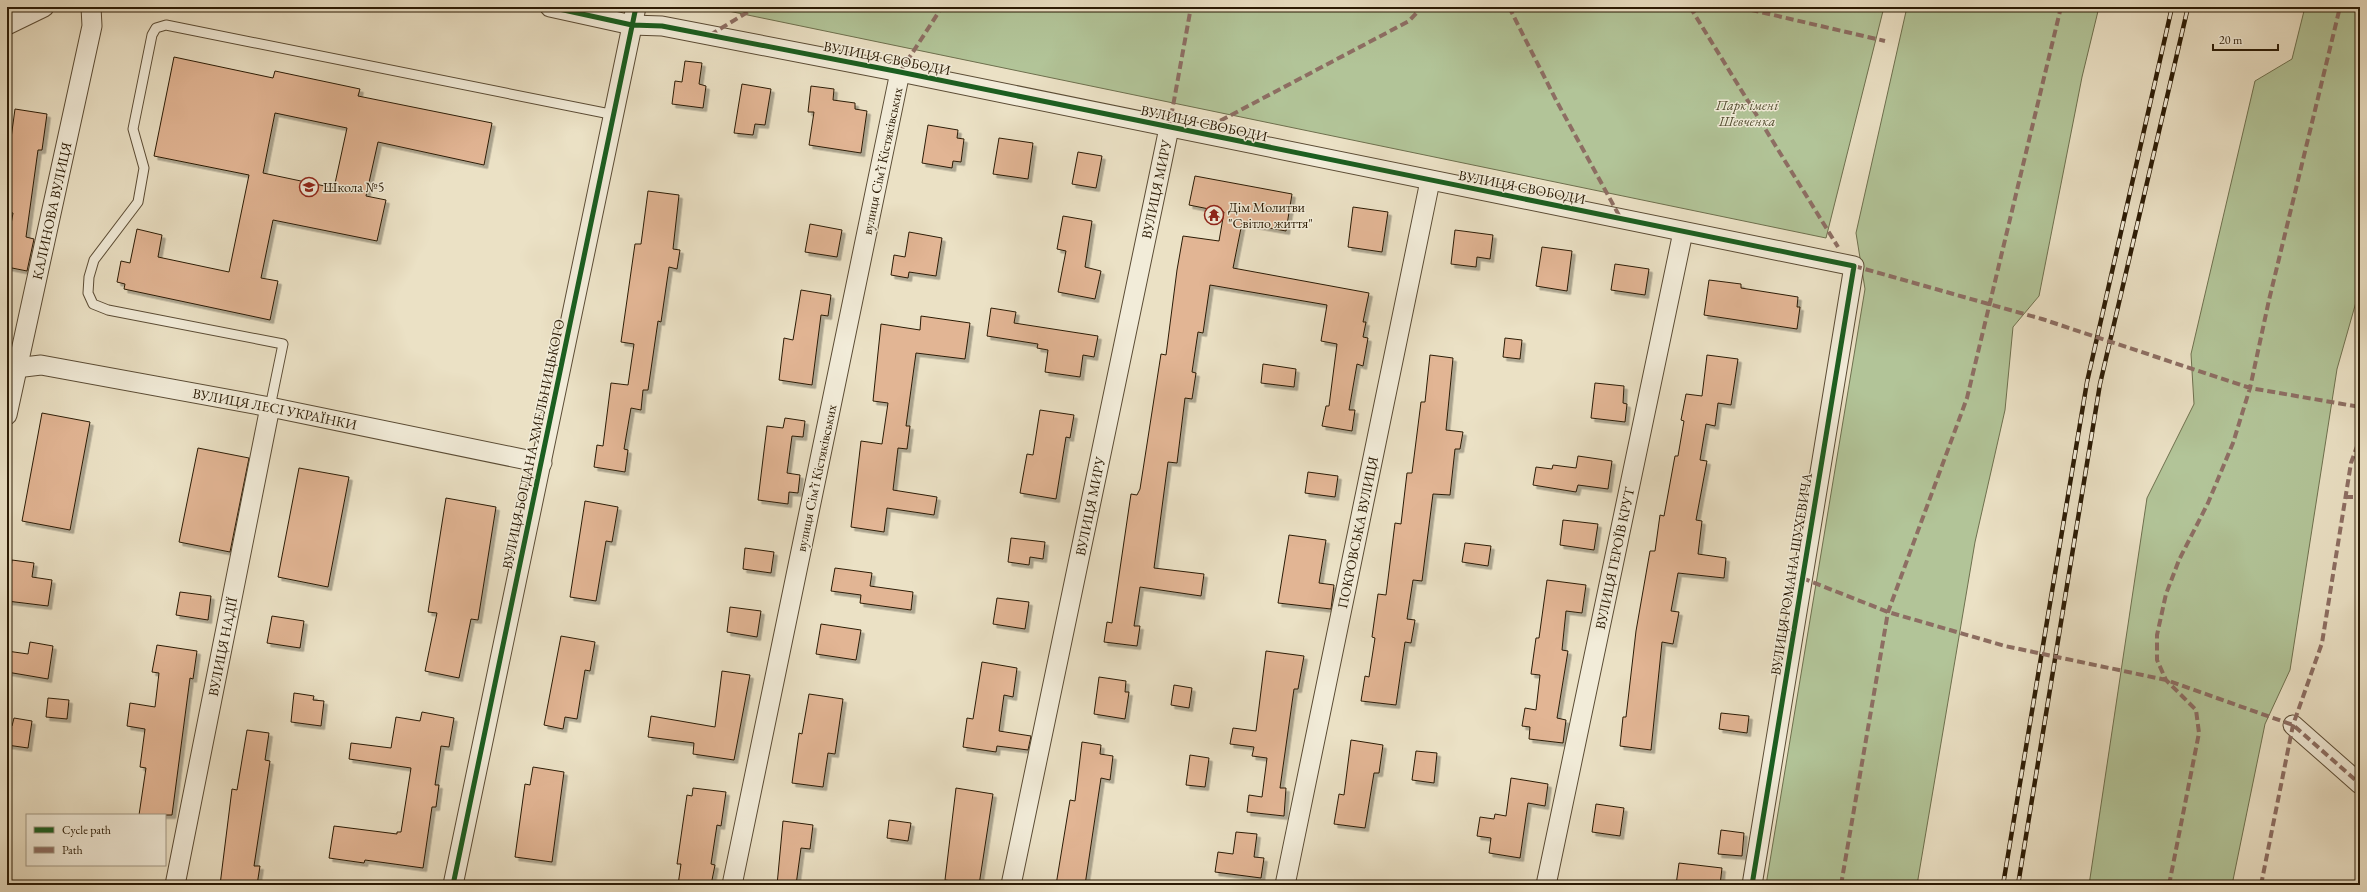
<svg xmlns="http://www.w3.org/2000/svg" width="2367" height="892" font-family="'EB Garamond',serif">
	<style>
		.green { fill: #b2c498; stroke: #6e704e }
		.building { fill: #e2b594; stroke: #2b1b05; fill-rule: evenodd; filter: url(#shadow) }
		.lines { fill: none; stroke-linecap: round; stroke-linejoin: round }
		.service-casing { stroke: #5b4c35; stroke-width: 11 }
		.minor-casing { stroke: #5b4c35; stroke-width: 21 }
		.service { stroke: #f2ecd9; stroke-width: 9 }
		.minor { stroke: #f2ecd9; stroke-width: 19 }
		.rail-casing { stroke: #2b1b05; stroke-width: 4.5 }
		.rail { stroke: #f2ecd9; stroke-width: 3; stroke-dasharray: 9; stroke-linecap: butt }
		.quiet { stroke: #8d6e63; stroke-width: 4; stroke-dasharray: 8 4; stroke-linecap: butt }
		.cycleway-casing { stroke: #f2ecd9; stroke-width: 8 }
		.cycleway { stroke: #1b5e20; stroke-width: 5 }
		.labels { text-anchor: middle; stroke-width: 3; stroke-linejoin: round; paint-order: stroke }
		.street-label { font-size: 14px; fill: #2b1b05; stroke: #f2ecd9 }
		.park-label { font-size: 14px; font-style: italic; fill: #544e31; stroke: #f2ecd9 }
		.poi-label { font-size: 14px; fill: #2b1b05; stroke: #f2ecd9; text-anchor: start }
	</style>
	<defs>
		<filter id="shadow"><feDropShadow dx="3.5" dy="3.5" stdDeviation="0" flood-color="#0004"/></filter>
	</defs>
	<rect width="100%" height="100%" fill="#ebe1c5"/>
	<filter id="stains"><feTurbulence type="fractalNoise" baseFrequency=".005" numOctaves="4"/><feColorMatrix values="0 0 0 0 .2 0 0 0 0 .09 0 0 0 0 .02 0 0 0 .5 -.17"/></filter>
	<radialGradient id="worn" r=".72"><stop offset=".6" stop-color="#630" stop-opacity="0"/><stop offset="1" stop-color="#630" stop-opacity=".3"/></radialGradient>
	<path class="green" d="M 709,7 L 1884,7 L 1826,238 Z
		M 1907,7 L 2099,7 L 2082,77 L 2039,296 L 2013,327 L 2005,410 L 1975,542 L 1917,885 L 1766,885 L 1865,289 L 1856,233 Z
		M 2305,7 L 2360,7 L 2360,288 L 2337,369 L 2290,670 L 2265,724 L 2232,885 L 2089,885 L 2147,498 L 2194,404 L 2191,354 L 2255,81 L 2292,59 Z"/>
	<path class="building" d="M 174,57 L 273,78 L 275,71 L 360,89 L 358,96 L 492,123 L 484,165 L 378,142 L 366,196 L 386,200 L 377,241 L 273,220 L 261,278 L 278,281 L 270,320 L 124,289 L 125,284 L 117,282 L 121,261 L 130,263 L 137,229 L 162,235 L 158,257 L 229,272 L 249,175 L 154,156 ZM 275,113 L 347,128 L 334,188 L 263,173 Z
		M 685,61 L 702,63 L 699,84 L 706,86 L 703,108 L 672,104 L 675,81 L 682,82 Z
		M 742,84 L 771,89 L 765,125 L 755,124 L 753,135 L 734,133 Z
		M 811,86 L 834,89 L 833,100 L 855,103 L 855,109 L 867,111 L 861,153 L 809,145 L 814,112 L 808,112 Z
		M 15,109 L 47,114 L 42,150 L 38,150 L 26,237 L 34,239 L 27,271 L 7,267 L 7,247 L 13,213 L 7,212 L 7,168 Z
		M 928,125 L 958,130 L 957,138 L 964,139 L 961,162 L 953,161 L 952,168 L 922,163 Z
		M 999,138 L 1033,143 L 1028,179 L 993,174 Z
		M 1078,152 L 1102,156 L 1096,188 L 1072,184 Z
		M 1195,176 L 1292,194 L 1286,231 L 1242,223 L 1233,268 L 1369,293 L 1363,322 L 1366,322 L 1363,337 L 1368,338 L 1363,366 L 1357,364 L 1349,410 L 1355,410 L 1352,431 L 1322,426 L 1326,406 L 1329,406 L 1337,344 L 1321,341 L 1327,305 L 1210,285 L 1203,333 L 1198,332 L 1192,372 L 1196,373 L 1192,399 L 1185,398 L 1177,463 L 1168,462 L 1154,568 L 1204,574 L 1201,596 L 1140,587 L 1134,626 L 1140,626 L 1137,646 L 1104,642 L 1107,622 L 1112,623 L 1131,494 L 1137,495 L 1140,489 L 1161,354 L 1166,355 L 1177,270 L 1183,236 L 1219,241 L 1224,212 L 1189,205 Z
		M 648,191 L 679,195 L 673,249 L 680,250 L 677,269 L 669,267 L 661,322 L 658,321 L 648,390 L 643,390 L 641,410 L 631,408 L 624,449 L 628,450 L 625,472 L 594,467 L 597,445 L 603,446 L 611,383 L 628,385 L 634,344 L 621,342 L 635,244 L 641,244 Z
		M 1353,207 L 1388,212 L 1382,252 L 1348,247 Z
		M 1063,216 L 1092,221 L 1085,267 L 1101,271 L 1095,299 L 1058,292 L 1066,251 L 1057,249 Z
		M 810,224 L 842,230 L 837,257 L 805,252 Z
		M 1455,230 L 1493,235 L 1490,259 L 1477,257 L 1476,267 L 1451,264 Z
		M 909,232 L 942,238 L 936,276 L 909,272 L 908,278 L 891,275 L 894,255 L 905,257 Z
		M 1542,247 L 1572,251 L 1567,291 L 1536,286 Z
		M 1615,264 L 1649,269 L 1645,295 L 1611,290 Z
		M 1709,280 L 1741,284 L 1741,288 L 1798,297 L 1797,307 L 1800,307 L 1797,329 L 1704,315 Z
		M 801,290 L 831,295 L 828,316 L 821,315 L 812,385 L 779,380 L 784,338 L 793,340 Z
		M 991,308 L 1016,312 L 1014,323 L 1098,336 L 1094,357 L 1083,355 L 1080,377 L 1045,372 L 1048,350 L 1037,348 L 1038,344 L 987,336 Z
		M 921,316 L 970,323 L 965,359 L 916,353 L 906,426 L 910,426 L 907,449 L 898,448 L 893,490 L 937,497 L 934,515 L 887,508 L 884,532 L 851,527 L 861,441 L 882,444 L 888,403 L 873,401 L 881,324 L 920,330 Z
		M 1505,338 L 1522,340 L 1520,359 L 1503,357 Z
		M 1430,355 L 1453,358 L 1446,430 L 1463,432 L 1460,449 L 1455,449 L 1450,495 L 1433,494 L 1422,581 L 1413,580 L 1407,619 L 1415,620 L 1411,643 L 1405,642 L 1396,705 L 1361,701 L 1365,676 L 1369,677 L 1375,638 L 1372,637 L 1378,594 L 1386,595 L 1395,523 L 1401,524 L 1407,473 L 1412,473 L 1421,402 L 1425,402 Z
		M 1707,355 L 1738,359 L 1731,405 L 1718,403 L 1715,426 L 1706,424 L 1700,460 L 1707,461 L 1696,520 L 1702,521 L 1698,554 L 1726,558 L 1724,578 L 1678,573 L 1671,611 L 1679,612 L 1673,644 L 1662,642 L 1651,750 L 1620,746 L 1623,717 L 1626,717 L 1636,631 L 1650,551 L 1655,551 L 1660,515 L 1664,516 L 1675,456 L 1678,456 L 1684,421 L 1681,420 L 1686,394 L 1702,396 Z
		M 1263,364 L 1296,369 L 1294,387 L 1261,383 Z
		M 1595,383 L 1624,386 L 1623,403 L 1627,404 L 1625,422 L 1591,418 Z
		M 1040,410 L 1074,415 L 1070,438 L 1066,437 L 1056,499 L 1020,493 L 1027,454 L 1033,455 Z
		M 42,413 L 90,422 L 70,530 L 22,521 Z
		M 785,418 L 805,421 L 803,437 L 792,436 L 787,473 L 800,475 L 798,493 L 789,492 L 788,504 L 758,500 L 767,426 L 783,428 Z
		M 198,448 L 249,458 L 230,552 L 179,542 Z
		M 1578,456 L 1612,461 L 1608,489 L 1578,485 L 1576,492 L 1533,485 L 1536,467 L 1552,469 L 1553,465 L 1576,468 Z
		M 299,468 L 349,477 L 328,587 L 278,577 Z
		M 1308,472 L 1338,476 L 1335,497 L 1305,493 Z
		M 446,498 L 496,507 L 478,620 L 471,619 L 459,678 L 425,671 L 437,613 L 428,612 Z
		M 585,501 L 618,507 L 612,542 L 606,541 L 596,601 L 570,597 Z
		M 1563,520 L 1598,524 L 1594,550 L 1560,545 Z
		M 1289,535 L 1326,540 L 1319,583 L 1334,585 L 1331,609 L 1278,603 Z
		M 1011,538 L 1045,542 L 1043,559 L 1030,557 L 1029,565 L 1008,562 Z
		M 1465,543 L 1491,546 L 1488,566 L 1462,562 Z
		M 745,548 L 774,552 L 771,573 L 743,569 Z
		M 12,560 L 34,563 L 32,577 L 52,580 L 48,606 L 7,601 Z
		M 835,568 L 872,573 L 870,586 L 913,592 L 911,610 L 860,603 L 861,595 L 831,591 Z
		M 1547,580 L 1586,585 L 1582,613 L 1566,611 L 1562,650 L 1568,651 L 1557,718 L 1566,720 L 1563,743 L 1529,739 L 1530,727 L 1522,726 L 1525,708 L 1536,710 L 1540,675 L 1531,674 L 1536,638 L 1539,638 Z
		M 180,592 L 211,596 L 208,620 L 176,615 Z
		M 997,598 L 1029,602 L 1025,629 L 993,624 Z
		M 730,607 L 761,611 L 757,637 L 727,632 Z
		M 272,616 L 304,621 L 300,648 L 267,643 Z
		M 821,624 L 861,630 L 856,660 L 816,654 Z
		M 561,636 L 595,642 L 590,671 L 585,670 L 577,719 L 565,717 L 563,729 L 544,725 Z
		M 30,642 L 53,646 L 48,679 L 7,672 L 7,651 L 28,654 Z
		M 157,645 L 197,651 L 193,679 L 190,678 L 172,815 L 139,815 L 146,768 L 140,767 L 145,729 L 127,726 L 130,703 L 155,707 L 159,673 L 152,672 Z
		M 1266,651 L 1304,656 L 1298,689 L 1294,689 L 1280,788 L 1286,788 L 1284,816 L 1247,812 L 1249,795 L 1262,797 L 1267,758 L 1252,756 L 1254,747 L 1230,744 L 1233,728 L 1256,731 Z
		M 982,662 L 1017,668 L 1013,697 L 1004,695 L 999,731 L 1031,736 L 1028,750 L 997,746 L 996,752 L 963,747 L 967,718 L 973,719 Z
		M 722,671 L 750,675 L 734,760 L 693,754 L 694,743 L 648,737 L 651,716 L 715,727 Z
		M 1099,677 L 1126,681 L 1125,692 L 1129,692 L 1125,719 L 1094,714 Z
		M 1174,685 L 1192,688 L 1189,708 L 1171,705 Z
		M 294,693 L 314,696 L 313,700 L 324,701 L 321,726 L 291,722 Z
		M 809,694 L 843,699 L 835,754 L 828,753 L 823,787 L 792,783 L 799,733 L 802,734 Z
		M 48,698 L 69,700 L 67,719 L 46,717 Z
		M 422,712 L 454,718 L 449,747 L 441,746 L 435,785 L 439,785 L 436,807 L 432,807 L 423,868 L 365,860 L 364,863 L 329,858 L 334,826 L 397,834 L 397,832 L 401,832 L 411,768 L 349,759 L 351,743 L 391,748 L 396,717 L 420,721 Z
		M 1721,713 L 1749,716 L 1747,733 L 1719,729 Z
		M 14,718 L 32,721 L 28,748 L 7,745 L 7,725 L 12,726 Z
		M 247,730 L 269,733 L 265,760 L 270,761 L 254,866 L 260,866 L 257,885 L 220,885 L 232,789 L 237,790 Z
		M 1351,740 L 1383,745 L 1379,773 L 1374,773 L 1365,828 L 1334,824 L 1339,794 L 1344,795 Z
		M 1082,742 L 1101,745 L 1100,754 L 1113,756 L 1110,780 L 1101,778 L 1085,885 L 1056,885 L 1070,800 L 1075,801 Z
		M 1416,751 L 1437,753 L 1434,783 L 1412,780 Z
		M 1190,755 L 1209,758 L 1205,787 L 1186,785 Z
		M 533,767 L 564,772 L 552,862 L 515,857 L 525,784 L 530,785 Z
		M 1511,778 L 1548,784 L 1545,806 L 1528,803 L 1520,858 L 1489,853 L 1491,838 L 1477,836 L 1480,817 L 1494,819 L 1495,814 L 1506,816 Z
		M 693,788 L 726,792 L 721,826 L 717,825 L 711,864 L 715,865 L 711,885 L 678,885 L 681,864 L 677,864 L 687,795 L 692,796 Z
		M 956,788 L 993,794 L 979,885 L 945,880 Z
		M 1596,804 L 1624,808 L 1620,836 L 1592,832 Z
		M 889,820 L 911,823 L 908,841 L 887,838 Z
		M 783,821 L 813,825 L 810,849 L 801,848 L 796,885 L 777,885 Z
		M 1721,830 L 1744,833 L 1742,856 L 1718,854 Z
		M 1236,832 L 1257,834 L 1254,857 L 1264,858 L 1261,878 L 1215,872 L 1218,852 L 1233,854 Z
		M 1679,863 L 1722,868 L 1720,885 L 1676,885 Z"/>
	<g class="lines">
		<defs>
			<path id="service" d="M 270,407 L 283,344 L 108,310 L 93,304 L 88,293 L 89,277 L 94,260 L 138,202 L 144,168 L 133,129 L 152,35 L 156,28 L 166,25 L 615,115"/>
			<g id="minor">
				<path d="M 550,7 L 632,25 L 662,26 L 900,72 L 1854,266 L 1752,885"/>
				<path d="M 7,25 L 44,7"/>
				<path id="s1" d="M 7,369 L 41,365 L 270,407 L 542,463"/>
				<path id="s2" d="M 7,415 L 92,26 L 91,7"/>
				<path d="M 2293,725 L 2360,784"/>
				<path id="s3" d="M 175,885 L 270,407"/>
				<path d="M 453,885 L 636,7"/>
				<path d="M 732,885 L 900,72"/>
				<path id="s4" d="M 1011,885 L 1169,128"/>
				<path id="s5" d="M 1285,885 L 1430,181"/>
				<path id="s6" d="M 1546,885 L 1683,232"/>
			</g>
		</defs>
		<use href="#service" class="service-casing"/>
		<use href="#minor" class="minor-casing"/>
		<use href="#service" class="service"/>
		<use href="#minor" class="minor"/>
		<defs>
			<path id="rail" d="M 2003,885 L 2087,382 L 2172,7
				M 2018,885 L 2100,384 L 2188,7"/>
		</defs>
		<use href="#rail" class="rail-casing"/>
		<use href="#rail" class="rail"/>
		<path class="quiet" d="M 1509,7 L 1556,100 L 1621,219
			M 1690,7 L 1838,247
			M 1739,7 L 1885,41
			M 710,35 L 756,7
			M 900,72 L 942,7
			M 1169,128 L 1191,7
			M 1199,132 L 1409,21 L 1422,7
			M 1854,266 L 2042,319 L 2250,388 L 2360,407
			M 2345,497 L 2360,497
			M 1802,578 L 1888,612 L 2005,646 L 2166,680 L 2293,725 L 2360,784
			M 1841,885 L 1888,612 L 1967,398 L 2061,7
			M 2169,885 L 2199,733 L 2196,710 L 2166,680 L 2157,660 L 2157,635 L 2166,594 L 2179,560 L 2208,503 L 2233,443 L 2250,388 L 2269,300 L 2340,7
			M 2261,885 L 2293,725 L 2322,643 L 2351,463 L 2360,438"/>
		<defs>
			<path id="cycleway" d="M 550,7 L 632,25 L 662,26 L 900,72 L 1854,266 L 1752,885
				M 453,885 L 636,7"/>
		</defs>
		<use href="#cycleway" class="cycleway-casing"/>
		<use href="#cycleway" class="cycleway"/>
	</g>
	<defs>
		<symbol id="school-ring" viewBox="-11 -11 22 22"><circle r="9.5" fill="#f2ecd9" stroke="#8f2418" stroke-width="1.5"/><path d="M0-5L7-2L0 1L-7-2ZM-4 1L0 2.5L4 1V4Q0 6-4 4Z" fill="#8f2418"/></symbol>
		<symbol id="temple-ring" viewBox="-11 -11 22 22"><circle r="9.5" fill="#f2ecd9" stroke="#8f2418" stroke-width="1.5"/><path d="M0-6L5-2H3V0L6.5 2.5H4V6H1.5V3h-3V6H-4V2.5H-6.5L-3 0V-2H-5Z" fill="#8f2418"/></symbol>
	</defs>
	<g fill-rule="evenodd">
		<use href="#school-ring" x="298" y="176" width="22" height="22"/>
		<use href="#temple-ring" x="1203" y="204" width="22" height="22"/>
	</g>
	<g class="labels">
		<g class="street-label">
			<text transform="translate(887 58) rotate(11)" y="5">ВУЛИЦЯ СВОБОДИ</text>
			<text transform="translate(1204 123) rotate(12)" y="5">ВУЛИЦЯ СВОБОДИ</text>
			<text transform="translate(882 161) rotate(-78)" y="5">вулиця Сімʼї Кістяківських</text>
			<text transform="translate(1522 187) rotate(11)" y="5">ВУЛИЦЯ СВОБОДИ</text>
			<text dy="5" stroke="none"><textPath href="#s4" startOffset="711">ВУЛИЦЯ МИРУ</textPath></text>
			<text dy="5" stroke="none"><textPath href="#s2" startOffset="209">КАЛИНОВА ВУЛИЦЯ</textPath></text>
			<text dy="5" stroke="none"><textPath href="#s1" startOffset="272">ВУЛИЦЯ ЛЕСІ УКРАЇНКИ</textPath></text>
			<text transform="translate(533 444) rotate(-78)" y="5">ВУЛИЦЯ БОГДАНА ХМЕЛЬНИЦЬКОГО</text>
			<text transform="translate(816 478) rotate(-78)" y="5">вулиця Сімʼї Кістяківських</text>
			<text dy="5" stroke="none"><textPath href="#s4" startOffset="387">ВУЛИЦЯ МИРУ</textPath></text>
			<text dy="5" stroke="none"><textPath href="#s5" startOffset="360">ПОКРОВСЬКА ВУЛИЦЯ</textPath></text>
			<text dy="5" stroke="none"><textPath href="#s6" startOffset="334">ВУЛИЦЯ ГЕРОЇВ КРУТ</textPath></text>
			<text transform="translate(1791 574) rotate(-81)" y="5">ВУЛИЦЯ РОМАНА ШУХЕВИЧА</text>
			<text dy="5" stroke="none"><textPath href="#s3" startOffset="243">ВУЛИЦЯ НАДІЇ</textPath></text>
		</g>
		<g class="park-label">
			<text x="1747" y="110">Парк імені<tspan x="1747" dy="16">Шевченка</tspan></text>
		</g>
		<g class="poi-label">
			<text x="323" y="192">Школа №5</text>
			<text x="1228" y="212">Дім Молитви<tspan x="1228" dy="16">"Світло життя"</tspan></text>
		</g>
	</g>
	<rect width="2367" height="892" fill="none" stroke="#ebe1c5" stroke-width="24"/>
	<rect x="8" y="8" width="2351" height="876" fill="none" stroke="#2b1b05" stroke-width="2"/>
	<rect x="12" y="12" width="2343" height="868" fill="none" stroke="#2b1b05"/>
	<rect x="26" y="814" width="140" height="52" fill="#f2ecd9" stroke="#a29884"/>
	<rect x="34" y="827" width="20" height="6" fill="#1b5e20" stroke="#a29884"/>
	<text x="62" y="834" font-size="12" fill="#2b1b05">Cycle path</text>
	<rect x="34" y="847" width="20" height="6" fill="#8d6e63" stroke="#a29884"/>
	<text x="62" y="854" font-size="12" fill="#2b1b05">Path</text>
	<path d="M2213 44v6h65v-6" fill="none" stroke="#2b1b05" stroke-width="2"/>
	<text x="2219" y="44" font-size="12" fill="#2b1b05" stroke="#f2ecd9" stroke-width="3" paint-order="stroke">20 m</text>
	<rect width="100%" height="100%" filter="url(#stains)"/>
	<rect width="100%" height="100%" fill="url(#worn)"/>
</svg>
